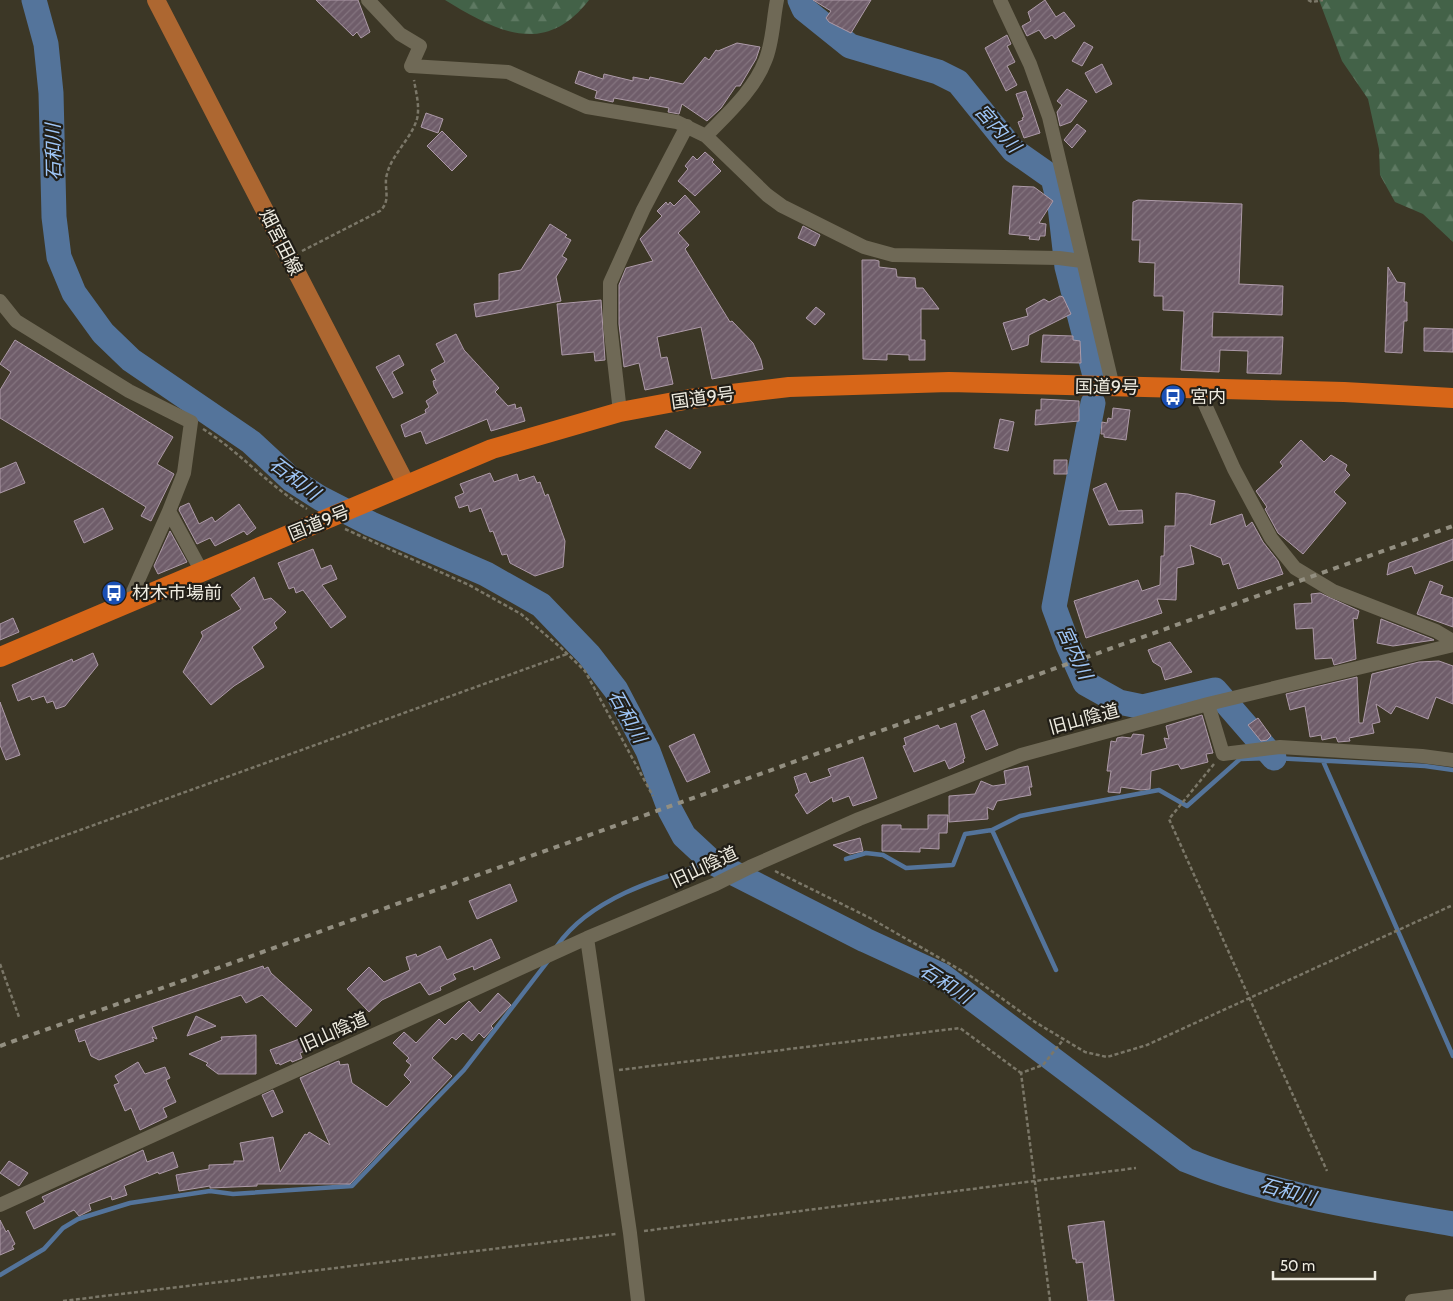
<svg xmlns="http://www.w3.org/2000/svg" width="1453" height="1301" font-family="Cabin,'Noto Sans JP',sans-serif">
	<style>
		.forest { fill: url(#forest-firs) }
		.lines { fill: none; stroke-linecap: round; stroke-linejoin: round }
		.stream { stroke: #54749b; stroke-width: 4.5 }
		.river { stroke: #54749b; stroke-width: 25 }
		.building { fill: url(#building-hatch); stroke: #ad9aa8 }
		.path { stroke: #7b7768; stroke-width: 2.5; stroke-dasharray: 4 2.5; stroke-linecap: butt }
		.minor { stroke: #6f6956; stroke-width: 14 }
		.major { stroke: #ad6731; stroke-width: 18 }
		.highway { stroke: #d76618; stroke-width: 20 }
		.rail { stroke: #938f81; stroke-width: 4; stroke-dasharray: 6 6; stroke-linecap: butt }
		.labels { text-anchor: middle; stroke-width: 4.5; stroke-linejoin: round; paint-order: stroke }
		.street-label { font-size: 18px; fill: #efece1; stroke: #211e17 }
		.poi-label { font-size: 18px; fill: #efece1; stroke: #211e17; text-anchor: start }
		.water-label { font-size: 19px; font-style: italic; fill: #9fc6f7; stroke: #211e17 }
	</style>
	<defs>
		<pattern id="forest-firs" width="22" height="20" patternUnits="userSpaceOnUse" patternTransform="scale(1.25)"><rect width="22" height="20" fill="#436248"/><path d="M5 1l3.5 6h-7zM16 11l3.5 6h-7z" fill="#5e7962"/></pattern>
		<pattern id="building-hatch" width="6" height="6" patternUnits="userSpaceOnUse" patternTransform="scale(1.25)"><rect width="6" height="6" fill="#6f5d6a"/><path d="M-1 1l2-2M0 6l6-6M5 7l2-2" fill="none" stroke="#84747f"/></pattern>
	</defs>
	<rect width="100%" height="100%" fill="#3c3726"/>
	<path class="forest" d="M 445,0 L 589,0 C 544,58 496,31 445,0 Z
		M 1319,0 L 1453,0 L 1453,242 L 1423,214 L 1395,202 L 1380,175 L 1379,149 L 1368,99 L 1342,61 Z"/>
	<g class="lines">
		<path class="stream" d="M 1323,761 L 1453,1056
			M 992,830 L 1056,970
			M 846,859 L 866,853 L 883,855 L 906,868 L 953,865 L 965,834 L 992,830 L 1020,816 L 1040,812 L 1159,790 L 1187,806 L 1240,759 L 1274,758 L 1425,766 L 1453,770
			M 557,946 C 590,898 659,878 712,862
			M 0,1275 L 44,1249 L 63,1228 L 78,1219 L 130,1203 L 210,1191 L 233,1194 L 352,1186 L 464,1070 L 548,961"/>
		<path class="river" d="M 34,0 L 46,44 L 51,93 L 54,217 L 59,257 L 74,293 L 103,333 L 131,360 L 251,442 L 292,480 L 320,498 L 371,524 L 486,574 L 541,605 L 589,655 L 616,690 L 648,751 L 670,810 L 684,836 L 712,862 L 865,940 L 941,975 L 1186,1160 C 1271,1195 1363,1208 1453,1224
			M 800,0 L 804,9 L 850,46 L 938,72 L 958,82 L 1013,150 L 1053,178 L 1060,206 L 1067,267 L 1094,372
			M 1093,403 L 1054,607 L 1068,645 L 1085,683 L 1119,702 L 1143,707 L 1215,690 L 1274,758"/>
	</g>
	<path class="building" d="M 316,0 L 358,0 L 370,32 L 361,38 L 357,32 L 353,36 Z
		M 813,0 L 871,0 L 851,33 L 829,22 L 826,18 L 831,11 Z
		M 1045,0 L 1056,17 L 1064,12 L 1075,26 L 1055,39 L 1052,35 L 1045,39 L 1039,30 L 1027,36 L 1022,26 L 1031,21 L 1028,12 Z
		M 1007,35 L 1011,44 L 1007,46 L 1015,62 L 1007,66 L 1017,85 L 1006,91 L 985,48 Z
		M 1084,42 L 1093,47 L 1082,66 L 1072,61 Z
		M 737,43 L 760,47 L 756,59 L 740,86 L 736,86 L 721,108 L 707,121 L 682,104 L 679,114 L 668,112 L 669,108 L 614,98 L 613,102 L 595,98 L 597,91 L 575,83 L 579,71 L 603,79 L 604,74 L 633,81 L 633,77 L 649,80 L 650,77 L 683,84 L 705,57 L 709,60 L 716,50 L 718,51 Z
		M 1102,64 L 1112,84 L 1096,93 L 1085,73 Z
		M 1067,89 L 1087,101 L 1071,122 L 1060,126 L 1057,112 L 1062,105 L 1057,101 Z
		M 1026,91 L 1040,133 L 1024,138 L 1018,122 L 1023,120 L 1022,118 L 1024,117 L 1016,94 Z
		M 426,113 L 443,119 L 438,133 L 421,127 Z
		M 1077,124 L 1086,131 L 1072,148 L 1064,140 Z
		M 442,131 L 467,156 L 452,171 L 427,146 Z
		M 705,152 L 714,160 L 712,162 L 721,171 L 695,196 L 678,181 L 688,169 L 685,166 L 693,156 L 697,160 Z
		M 1013,186 L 1034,187 L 1053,201 L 1039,223 L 1046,224 L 1045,236 L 1040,236 L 1039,240 L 1029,239 L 1030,236 L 1009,234 Z
		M 685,195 L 700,212 L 678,233 L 689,245 L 685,249 L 730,322 L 732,321 L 753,343 L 761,360 L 763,369 L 712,379 L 701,327 L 657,337 L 661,358 L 667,357 L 673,384 L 645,390 L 639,363 L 624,367 L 619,324 L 619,285 L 626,268 L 653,261 L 640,239 L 662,216 L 657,211 L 666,202 L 668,205 L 670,202 L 674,206 Z
		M 1138,200 L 1242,204 L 1239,284 L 1283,286 L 1282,315 L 1213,312 L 1212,337 L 1283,337 L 1281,374 L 1247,373 L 1248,351 L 1220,350 L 1219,372 L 1181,370 L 1184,311 L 1163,310 L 1163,296 L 1154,296 L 1155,263 L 1139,262 L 1140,240 L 1132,240 L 1133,202 Z
		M 550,224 L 567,235 L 565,237 L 571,240 L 562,256 L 567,259 L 556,277 L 561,301 L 476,317 L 474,304 L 499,300 L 499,274 L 521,270 Z
		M 803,226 L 820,235 L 815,246 L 798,238 Z
		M 862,260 L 875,260 L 879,261 L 879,267 L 896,269 L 897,277 L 915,278 L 916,288 L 923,288 L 939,309 L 921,309 L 921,340 L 925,340 L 925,360 L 909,360 L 909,355 L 887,354 L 887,360 L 863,359 Z
		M 1388,267 L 1397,282 L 1405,283 L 1404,302 L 1407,302 L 1407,321 L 1404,321 L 1402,353 L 1385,352 Z
		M 1060,296 L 1063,297 L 1071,314 L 1029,335 L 1028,345 L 1012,350 L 1003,323 L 1028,316 L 1026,309 L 1044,299 L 1049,302 Z
		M 601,300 L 605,360 L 595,361 L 594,352 L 562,355 L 557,304 Z
		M 816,307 L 825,314 L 815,325 L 806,318 Z
		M 1424,328 L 1453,329 L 1453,352 L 1424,351 Z
		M 456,334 L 464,350 L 499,388 L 495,392 L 508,406 L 515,404 L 516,409 L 521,407 L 525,421 L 491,431 L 487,419 L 426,444 L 421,431 L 405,437 L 401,425 L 426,413 L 425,410 L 429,407 L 426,401 L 438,393 L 434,386 L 433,381 L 436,380 L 431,370 L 445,362 L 436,344 Z
		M 1043,335 L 1073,336 L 1073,340 L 1080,341 L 1081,363 L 1041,362 Z
		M 15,340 L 173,437 L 157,464 L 174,474 L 151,521 L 141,516 L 146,507 L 0,418 L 0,390 L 11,372 L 0,364 Z
		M 399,355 L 404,365 L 392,372 L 403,393 L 393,398 L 376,367 Z
		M 1041,399 L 1079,401 L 1079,421 L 1035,425 L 1036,410 L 1041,410 Z
		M 1113,408 L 1130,410 L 1126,440 L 1104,437 L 1104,434 L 1101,434 L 1102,422 L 1107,423 L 1108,418 L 1112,419 Z
		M 1000,419 L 1014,422 L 1008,451 L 994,448 Z
		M 666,430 L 701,452 L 690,469 L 655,447 Z
		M 1301,440 L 1324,462 L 1331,455 L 1347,465 L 1345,470 L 1350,475 L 1334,492 L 1346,503 L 1303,554 L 1278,533 L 1265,509 L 1267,507 L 1256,491 L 1283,466 L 1280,462 Z
		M 1054,460 L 1067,460 L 1067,474 L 1054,474 Z
		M 16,462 L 25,483 L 0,493 L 0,469 Z
		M 490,473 L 494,482 L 517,474 L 519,481 L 534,476 L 537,483 L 540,482 L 545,496 L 548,494 L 565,541 L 563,567 L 535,576 L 510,563 L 507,554 L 502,555 L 493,531 L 490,532 L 481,508 L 470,512 L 468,505 L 459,508 L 455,497 L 464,493 L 460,484 Z
		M 1106,483 L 1118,511 L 1142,510 L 1143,523 L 1109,525 L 1093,489 Z
		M 1176,493 L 1188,494 L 1215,501 L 1210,525 L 1242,514 L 1246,527 L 1252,522 L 1263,542 L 1278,561 L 1283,574 L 1238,589 L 1229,563 L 1223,565 L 1221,558 L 1190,545 L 1194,564 L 1177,568 L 1176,600 L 1157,599 L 1162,613 L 1086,638 L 1074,601 L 1138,580 L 1142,591 L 1160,585 L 1161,556 L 1164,556 L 1165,526 L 1175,526 Z
		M 189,503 L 199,524 L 212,517 L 215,522 L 239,504 L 256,528 L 247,535 L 244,531 L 215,546 L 210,538 L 197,544 L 179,510 L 180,507 Z
		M 103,508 L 113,529 L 84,543 L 74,521 Z
		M 170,531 L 187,562 L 158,574 L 154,566 Z
		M 1453,539 L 1453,560 L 1415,574 L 1412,566 L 1387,575 L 1389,563 Z
		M 313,549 L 321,569 L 331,565 L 337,579 L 322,585 L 346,617 L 331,628 L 303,590 L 296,593 L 294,587 L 289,589 L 278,563 Z
		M 254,577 L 264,600 L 271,598 L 286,612 L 274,623 L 277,628 L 252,647 L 264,667 L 234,686 L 211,705 L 183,672 L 203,636 L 201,632 L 241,609 L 231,595 Z
		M 1430,581 L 1443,586 L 1440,594 L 1453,598 L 1453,627 L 1417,614 Z
		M 1320,593 L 1359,611 L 1357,619 L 1353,618 L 1356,659 L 1334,665 L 1332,658 L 1315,659 L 1313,628 L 1296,629 L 1294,604 L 1312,603 L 1311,594 Z
		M 13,618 L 19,632 L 0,640 L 0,624 Z
		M 1381,619 L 1432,639 L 1434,640 L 1393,646 L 1377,643 Z
		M 1170,642 L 1192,672 L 1165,680 L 1161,667 L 1153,662 L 1148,650 Z
		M 93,653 L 98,665 L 65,706 L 56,709 L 53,701 L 47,703 L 44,696 L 32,700 L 30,696 L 18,701 L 12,685 L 72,659 L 73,662 Z
		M 1439,661 L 1453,666 L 1453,704 L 1436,697 L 1428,719 L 1396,706 L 1391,714 L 1376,704 L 1380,722 L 1372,724 L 1374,733 L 1349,738 L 1350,741 L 1338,742 L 1336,737 L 1322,740 L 1321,735 L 1310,737 L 1305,706 L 1290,710 L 1286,694 L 1357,677 L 1359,723 L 1363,723 L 1372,674 L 1419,662 Z
		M 0,702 L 20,755 L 6,760 L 0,745 Z
		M 984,710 L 998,745 L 986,750 L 971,716 Z
		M 1202,715 L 1213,753 L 1206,754 L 1208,762 L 1181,769 L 1178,764 L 1151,771 L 1150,789 L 1141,790 L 1121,787 L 1120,793 L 1108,792 L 1111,771 L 1107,771 L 1111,741 L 1116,742 L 1117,738 L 1122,737 L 1131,738 L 1133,734 L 1144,735 L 1141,755 L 1167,748 L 1164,738 L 1169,739 L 1166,726 Z
		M 1258,718 L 1271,736 L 1267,740 L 1261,741 L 1248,725 Z
		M 956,723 L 965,758 L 963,759 L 964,762 L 949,769 L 945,760 L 914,772 L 903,746 L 906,745 L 904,738 L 938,725 L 940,729 Z
		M 694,734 L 710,772 L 687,782 L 669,746 Z
		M 863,757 L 877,798 L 853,806 L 849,796 L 833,802 L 832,797 L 807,814 L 795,795 L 799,792 L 794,777 L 806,773 L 810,783 L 831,776 L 828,769 Z
		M 1028,766 L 1032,787 L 1029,787 L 1031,795 L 997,801 L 993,810 L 987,807 L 988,819 L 949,822 L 949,796 L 975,794 L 981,781 L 993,786 L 1006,784 L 1004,771 Z
		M 928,815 L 948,815 L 947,833 L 939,833 L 939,849 L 920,848 L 920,852 L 882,851 L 882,825 L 901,825 L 901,829 L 928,829 Z
		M 860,838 L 863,851 L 850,854 L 833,845 Z
		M 510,884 L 517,901 L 477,919 L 469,901 Z
		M 491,939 L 500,958 L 474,970 L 473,966 L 453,974 L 456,979 L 440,987 L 441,990 L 429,995 L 420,982 L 382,1000 L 369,1012 L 347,989 L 369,967 L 384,982 L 410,970 L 406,957 L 416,954 L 417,957 L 440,946 L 447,960 Z
		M 263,966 L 264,969 L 268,967 L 271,973 L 312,1010 L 296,1027 L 262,995 L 246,1003 L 241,995 L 152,1027 L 157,1039 L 152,1037 L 154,1041 L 99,1060 L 91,1056 L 85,1040 L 79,1042 L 75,1030 Z
		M 498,993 L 511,1005 L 491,1026 L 493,1028 L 484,1038 L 479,1033 L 472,1041 L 463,1033 L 456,1040 L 452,1037 L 432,1058 L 452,1076 L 350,1184 L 257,1184 L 257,1186 L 210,1188 L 210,1186 L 179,1191 L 176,1175 L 209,1169 L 209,1165 L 234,1164 L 234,1161 L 244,1161 L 240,1143 L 273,1137 L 280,1172 L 305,1134 L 307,1135 L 309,1132 L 330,1145 L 300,1078 L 336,1062 L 339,1061 L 340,1065 L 348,1064 L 352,1083 L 387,1107 L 411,1082 L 404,1075 L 411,1065 L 406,1061 L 409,1058 L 393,1043 L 404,1032 L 416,1043 L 439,1019 L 445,1025 L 469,1001 L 480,1013 Z
		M 196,1016 L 216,1026 L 187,1036 Z
		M 256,1035 L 256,1074 L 218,1074 L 206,1065 L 208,1063 L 189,1054 L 222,1040 L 221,1037 Z
		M 310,1035 L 315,1047 L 300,1053 L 302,1058 L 292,1062 L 291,1060 L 280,1065 L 279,1063 L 276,1064 L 270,1050 Z
		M 138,1062 L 145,1074 L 165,1067 L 170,1078 L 166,1080 L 176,1102 L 163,1108 L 167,1117 L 140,1130 L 131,1108 L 125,1111 L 114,1085 L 119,1083 L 115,1076 Z
		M 273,1090 L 283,1112 L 272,1117 L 262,1095 Z
		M 143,1150 L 147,1162 L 173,1152 L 178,1167 L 159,1174 L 158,1172 L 124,1186 L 127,1195 L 112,1200 L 111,1196 L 89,1204 L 91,1210 L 79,1216 L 74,1210 L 34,1229 L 26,1212 L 45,1202 L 42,1197 Z
		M 9,1161 L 28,1173 L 19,1186 L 0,1173 Z
		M 0,1220 L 6,1232 L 8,1230 L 15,1244 L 12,1246 L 14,1249 L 0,1255 Z
		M 1104,1221 L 1114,1301 L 1088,1301 L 1083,1262 L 1076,1263 L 1076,1259 L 1073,1259 L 1068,1226 Z"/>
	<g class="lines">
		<path class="path" d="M 1308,0 L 1312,2 L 1323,0
			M 302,251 L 380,211 C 392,200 383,188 387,174 C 392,154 411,139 417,119 C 420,106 416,93 414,80
			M 203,429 C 240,452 269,486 307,509
			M 345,529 L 469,585 L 521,614 L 560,647 L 585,671 L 653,796
			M 1214,764 L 1169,819 L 1327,1171
			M 0,859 L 567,654
			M 775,871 L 870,918 L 969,975 L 1035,1022 L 1085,1052 L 1107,1057 L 1147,1045 L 1453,905
			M 0,964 L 19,1017
			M 619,1070 L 960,1028 L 1021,1073
			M 644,1231 L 1136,1168
			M 63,1301 L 616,1234
			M 1050,1301 L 1021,1073 L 1043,1065 L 1063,1040"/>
		<path class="minor" d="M 368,0 L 400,34 L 420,46 L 411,66 L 508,72 L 587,107 L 677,122 L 706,136 L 767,195 L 782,206 L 864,247 L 893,255 L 1059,258 L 1082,261
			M 1000,0 L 1030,64 L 1049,117 L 1113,387
			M 706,136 C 727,114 754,90 765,61 C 773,43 773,19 777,0
			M 0,301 L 16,321 L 129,391 L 191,422 L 184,473 L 169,511 L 128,603
			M 1198,389 L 1234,469 L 1271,538 L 1295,568 L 1333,591 L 1436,631 L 1453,641
			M 620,412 L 610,324 L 610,283 L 643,210 L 687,126
			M 169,511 L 202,572
			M 1208,704 L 1223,754 L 1280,747 L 1422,756 L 1453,760
			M 587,938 L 630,1233 L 638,1301
			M 0,1205 L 587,938 L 716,884 L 750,867 L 859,819 L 1021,755 L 1208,704 L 1453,645
			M 1412,1301 L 1453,1296"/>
		<path class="major" d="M 156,0 L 406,484"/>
		<path class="highway" d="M 0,657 L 492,449 L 620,412 L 690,399 L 789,387 L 949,382 L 1344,392 L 1453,398"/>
		<path class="rail" d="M 0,1046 L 1453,526"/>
	</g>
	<defs>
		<symbol id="bus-disc" viewBox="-11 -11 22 22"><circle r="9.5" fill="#1a4fb4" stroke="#211e17"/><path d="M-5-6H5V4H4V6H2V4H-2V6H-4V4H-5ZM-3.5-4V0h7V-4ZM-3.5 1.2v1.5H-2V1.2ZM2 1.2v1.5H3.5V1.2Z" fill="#fff"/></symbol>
	</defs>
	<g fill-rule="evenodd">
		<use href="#bus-disc" x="1159" y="383" width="28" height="28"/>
		<use href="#bus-disc" x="100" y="579" width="28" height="28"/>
	</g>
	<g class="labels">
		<g class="street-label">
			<text transform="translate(281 242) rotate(63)" y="6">畑宮田線</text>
			<text transform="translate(1107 387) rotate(1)" y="6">国道9号</text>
			<text transform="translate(703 398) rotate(-8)" y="6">国道9号</text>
			<text transform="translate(319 523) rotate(-22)" y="6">国道9号</text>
			<text transform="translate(1084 719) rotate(-15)" y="6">旧山陰道</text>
			<text transform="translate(704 867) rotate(-25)" y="6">旧山陰道</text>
			<text transform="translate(334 1032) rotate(-24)" y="6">旧山陰道</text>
		</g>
		<g class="poi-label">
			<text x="1190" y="403">宮内</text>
			<text x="132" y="599">材木市場前</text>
		</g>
		<g class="water-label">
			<text transform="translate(998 128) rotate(48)" y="7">宮内川</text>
			<text transform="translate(53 152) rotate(-91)" y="7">石和川</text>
			<text transform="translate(295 478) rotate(37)" y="7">石和川</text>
			<text transform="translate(1075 652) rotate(65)" y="7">宮内川</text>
			<text transform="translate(628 716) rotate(61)" y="7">石和川</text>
			<text transform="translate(946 983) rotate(33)" y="7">石和川</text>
			<text transform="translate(1288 1191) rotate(15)" y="7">石和川</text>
		</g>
	</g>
	<path d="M1273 1271v8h102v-8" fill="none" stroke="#efece1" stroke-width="2.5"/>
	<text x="1280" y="1271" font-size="15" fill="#efece1" stroke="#211e17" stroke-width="4" paint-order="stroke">50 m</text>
</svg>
